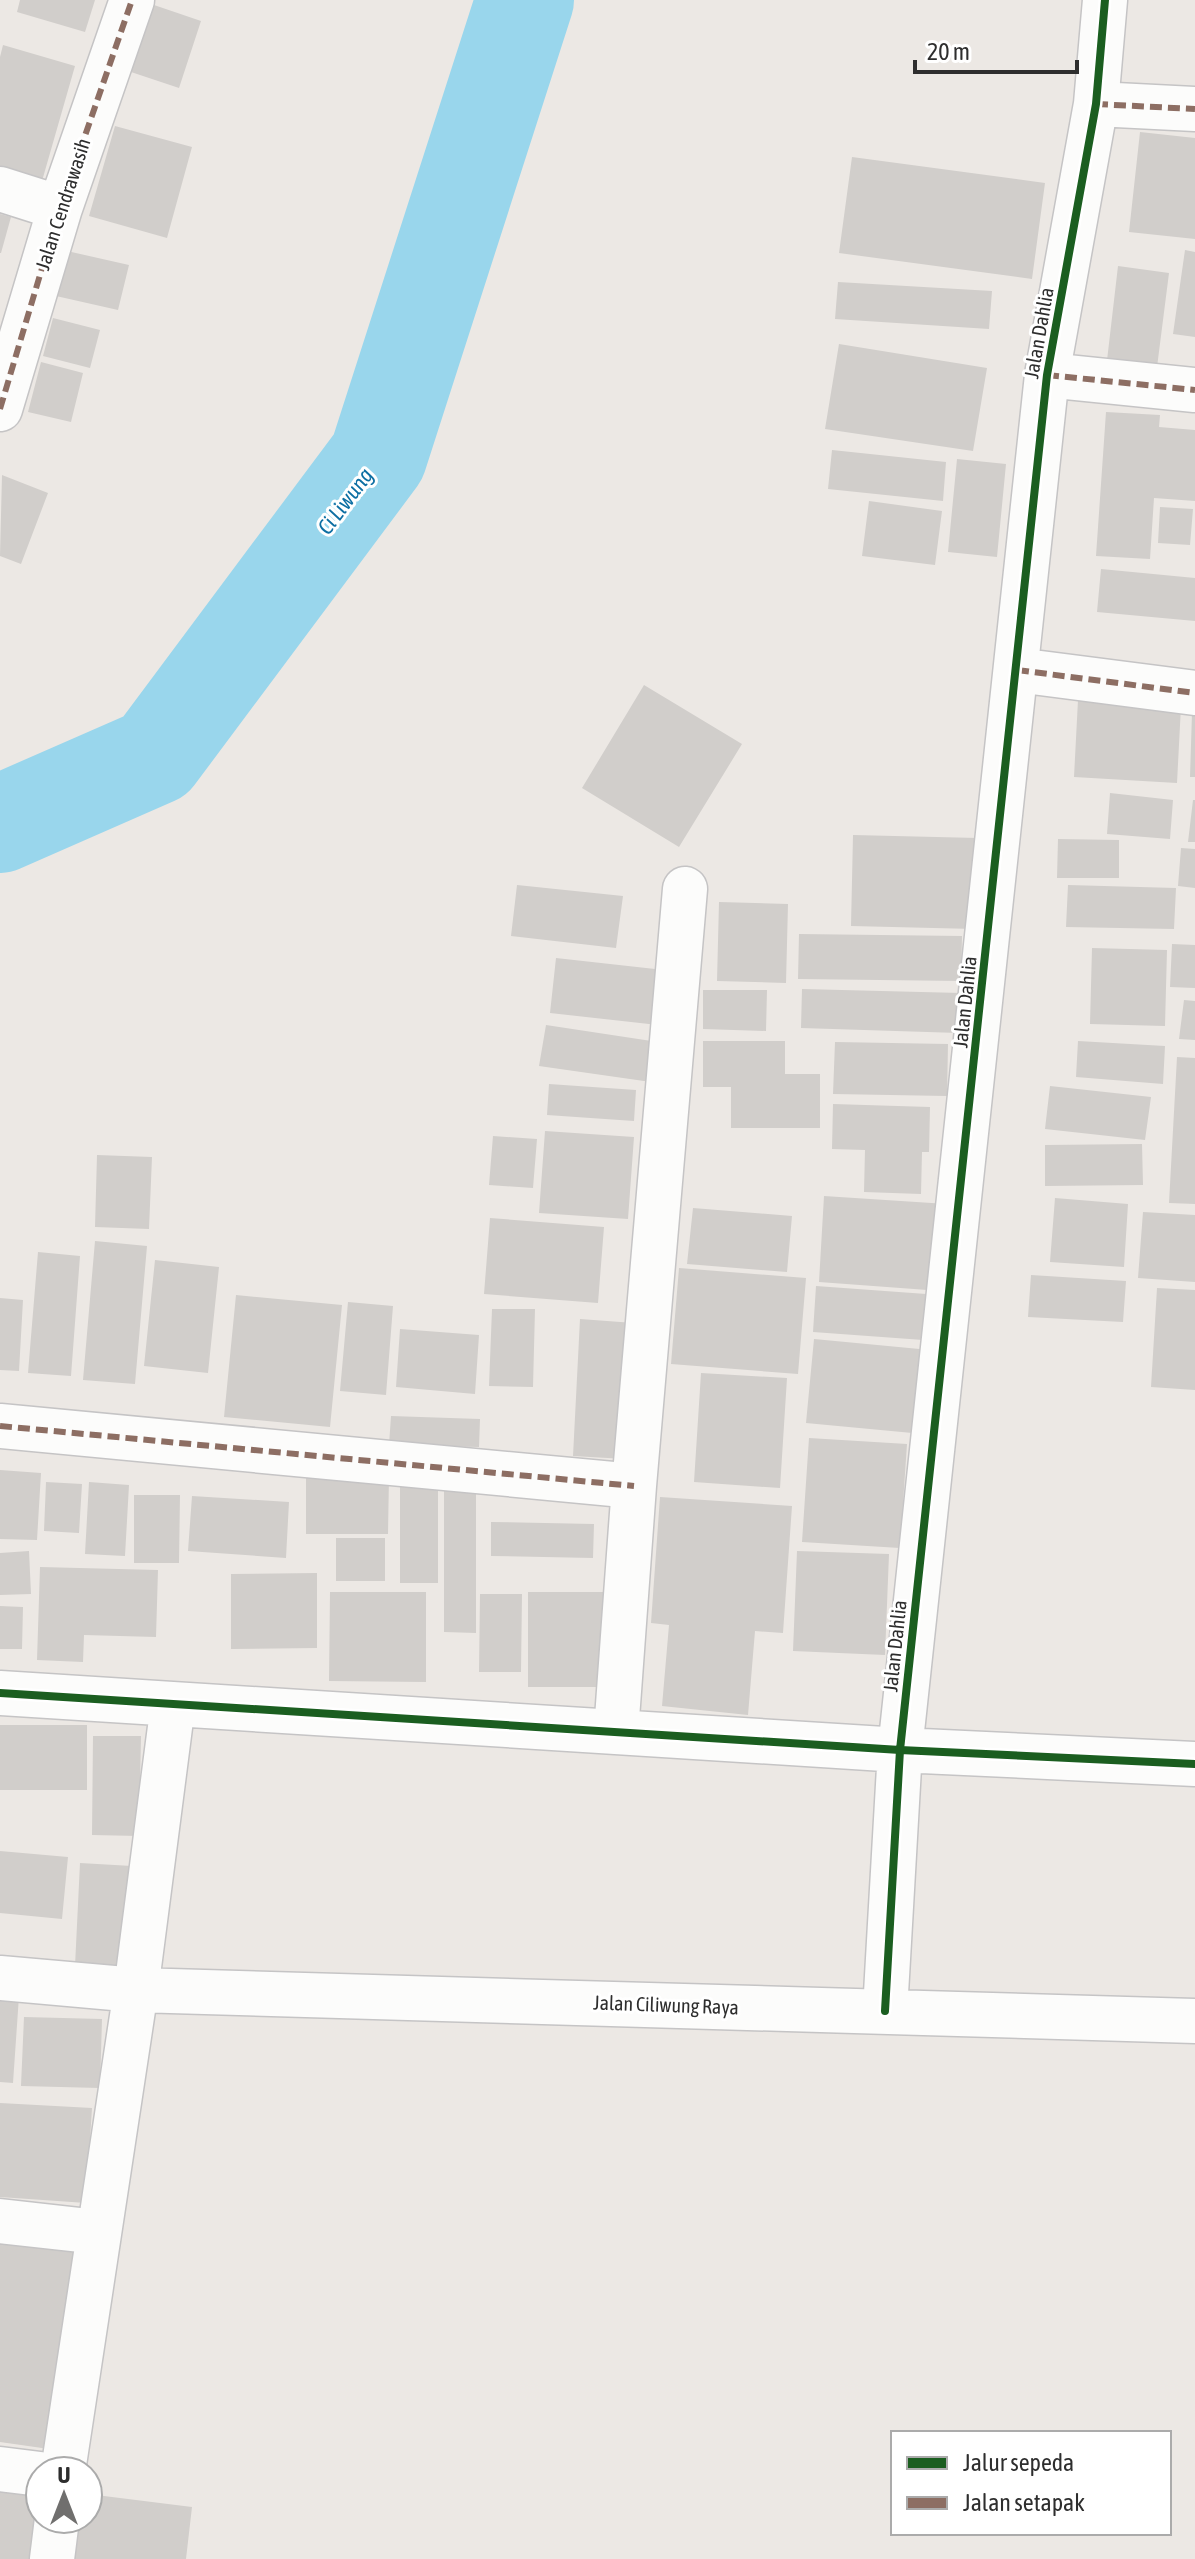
<svg xmlns="http://www.w3.org/2000/svg" width="1195" height="2559" font-family="'Asap Condensed',sans-serif">
	<style>
		.lines { fill: none; stroke-linecap: round; stroke-linejoin: round }
		.river { stroke: #99d6ec; stroke-width: 98 }
		.building { fill: #d1cecb }
		.minor-casing { stroke: #c5c4c5; stroke-width: 47 }
		.minor { stroke: #fcfcfb; stroke-width: 44 }
		.quiet { stroke: #8d6e63; stroke-width: 6; stroke-dasharray: 12 6; stroke-linecap: butt }
		.cycleway-casing { stroke: #fff; stroke-width: 13 }
		.cycleway { stroke: #1b5e20; stroke-width: 8 }
		.labels { text-anchor: middle; stroke-width: 6; stroke-linejoin: round; paint-order: stroke }
		.street-label { font-size: 20px; fill: #2e2e2e; stroke: #fff }
		.water-label { font-size: 22px; font-style: italic; fill: #0d6fa3; stroke: #fff }
	</style>
	<rect width="100%" height="100%" fill="#ece8e4"/>
	<g class="lines">
		<path class="river" d="M 0,824 L 155,756 L 378,457 L 525,0"/>
	</g>
	<path class="building" d="M 20,0 L 95,0 L 85,32 L 17,12 Z
		M 154,5 L 201,21 L 179,88 L 131,72 Z
		M 3,45 L 75,66 L 42,181 L 0,169 L 0,57 Z
		M 115,126 L 192,147 L 167,238 L 89,216 Z
		M 1140,132 L 1195,138 L 1195,239 L 1129,232 Z
		M 852,157 L 1045,183 L 1032,279 L 839,253 Z
		M 0,214 L 11,217 L 1,253 L 0,253 Z
		M 1185,250 L 1195,252 L 1195,337 L 1173,334 Z
		M 67,251 L 129,265 L 118,310 L 56,296 Z
		M 1118,266 L 1169,273 L 1156,375 L 1106,369 Z
		M 838,282 L 992,291 L 989,329 L 835,319 Z
		M 53,318 L 100,330 L 90,368 L 43,356 Z
		M 839,344 L 987,368 L 973,451 L 825,429 Z
		M 41,362 L 83,373 L 71,422 L 28,412 Z
		M 1106,412 L 1160,415 L 1159,427 L 1195,430 L 1195,501 L 1154,498 L 1150,559 L 1096,556 Z
		M 832,450 L 946,462 L 943,501 L 828,489 Z
		M 957,459 L 1006,464 L 997,557 L 948,552 Z
		M 2,475 L 48,493 L 21,564 L 0,556 Z
		M 869,501 L 942,511 L 935,565 L 862,556 Z
		M 1160,507 L 1193,509 L 1190,545 L 1158,543 Z
		M 1101,569 L 1195,578 L 1195,621 L 1097,612 Z
		M 644,685 L 742,744 L 679,847 L 582,788 Z
		M 1078,700 L 1181,706 L 1177,783 L 1074,777 Z
		M 1192,713 L 1195,713 L 1195,777 L 1190,777 Z
		M 1110,793 L 1173,800 L 1170,839 L 1107,834 Z
		M 1193,800 L 1195,800 L 1195,842 L 1188,842 Z
		M 853,835 L 978,838 L 975,929 L 851,926 Z
		M 1058,839 L 1119,840 L 1119,878 L 1057,878 Z
		M 1181,848 L 1195,849 L 1195,888 L 1178,886 Z
		M 517,885 L 623,896 L 616,948 L 511,936 Z
		M 1068,885 L 1176,888 L 1174,929 L 1066,927 Z
		M 719,902 L 788,904 L 786,983 L 717,981 Z
		M 799,934 L 962,936 L 961,981 L 798,979 Z
		M 1172,944 L 1195,945 L 1195,988 L 1170,987 Z
		M 1092,948 L 1167,950 L 1165,1026 L 1090,1024 Z
		M 556,958 L 664,970 L 658,1025 L 550,1013 Z
		M 802,989 L 961,993 L 959,1033 L 801,1028 Z
		M 703,990 L 767,990 L 766,1031 L 703,1029 Z
		M 1184,1000 L 1195,1001 L 1195,1040 L 1179,1039 Z
		M 546,1025 L 658,1042 L 651,1082 L 539,1066 Z
		M 703,1041 L 785,1041 L 785,1074 L 820,1074 L 820,1128 L 731,1128 L 731,1087 L 703,1087 Z
		M 1078,1041 L 1165,1046 L 1163,1084 L 1076,1077 Z
		M 835,1042 L 948,1044 L 947,1096 L 833,1094 Z
		M 1177,1057 L 1195,1058 L 1195,1204 L 1169,1203 Z
		M 549,1084 L 636,1090 L 634,1121 L 547,1115 Z
		M 1050,1086 L 1151,1097 L 1145,1140 L 1045,1129 Z
		M 833,1104 L 930,1107 L 929,1152 L 922,1152 L 921,1194 L 864,1192 L 865,1150 L 832,1149 Z
		M 545,1131 L 634,1137 L 628,1219 L 539,1213 Z
		M 493,1136 L 537,1139 L 533,1188 L 489,1185 Z
		M 1142,1144 L 1143,1185 L 1045,1186 L 1045,1145 Z
		M 97,1155 L 152,1157 L 149,1229 L 95,1227 Z
		M 824,1196 L 947,1204 L 941,1291 L 819,1282 Z
		M 1055,1198 L 1128,1204 L 1124,1267 L 1050,1262 Z
		M 693,1208 L 792,1216 L 787,1272 L 687,1264 Z
		M 1143,1212 L 1195,1215 L 1195,1282 L 1138,1278 Z
		M 490,1218 L 604,1227 L 598,1303 L 484,1294 Z
		M 95,1241 L 147,1246 L 135,1384 L 83,1380 Z
		M 38,1252 L 80,1256 L 71,1376 L 28,1373 Z
		M 155,1260 L 219,1267 L 208,1373 L 144,1366 Z
		M 679,1268 L 806,1278 L 798,1374 L 671,1364 Z
		M 1031,1275 L 1126,1281 L 1123,1322 L 1028,1317 Z
		M 816,1286 L 940,1295 L 937,1341 L 813,1332 Z
		M 1157,1288 L 1195,1290 L 1195,1390 L 1151,1387 Z
		M 236,1295 L 342,1305 L 330,1427 L 224,1417 Z
		M 0,1298 L 23,1300 L 19,1371 L 0,1370 Z
		M 348,1302 L 393,1306 L 386,1395 L 340,1391 Z
		M 492,1309 L 535,1309 L 533,1387 L 489,1386 Z
		M 580,1319 L 634,1323 L 625,1459 L 573,1456 Z
		M 400,1329 L 479,1335 L 475,1394 L 396,1387 Z
		M 814,1339 L 930,1350 L 923,1434 L 806,1423 Z
		M 701,1373 L 787,1378 L 780,1488 L 694,1482 Z
		M 391,1416 L 480,1419 L 479,1447 L 389,1445 Z
		M 809,1438 L 907,1444 L 900,1548 L 802,1542 Z
		M 0,1470 L 41,1473 L 37,1540 L 0,1539 Z
		M 306,1475 L 389,1476 L 388,1534 L 306,1534 Z
		M 444,1477 L 476,1477 L 476,1633 L 444,1632 Z
		M 400,1480 L 438,1480 L 438,1583 L 400,1583 Z
		M 46,1482 L 82,1484 L 79,1533 L 44,1531 Z
		M 89,1482 L 129,1485 L 125,1556 L 85,1554 Z
		M 134,1495 L 180,1495 L 179,1563 L 134,1563 Z
		M 192,1496 L 289,1502 L 286,1558 L 188,1551 Z
		M 660,1497 L 792,1506 L 783,1633 L 755,1631 L 748,1715 L 662,1706 L 669,1625 L 651,1623 Z
		M 491,1522 L 594,1524 L 593,1558 L 491,1556 Z
		M 336,1538 L 385,1538 L 385,1581 L 336,1581 Z
		M 29,1551 L 31,1594 L 0,1595 L 0,1553 Z
		M 797,1551 L 889,1554 L 885,1655 L 793,1651 Z
		M 40,1567 L 158,1570 L 156,1637 L 84,1635 L 83,1662 L 37,1660 Z
		M 317,1573 L 317,1648 L 231,1649 L 231,1574 Z
		M 330,1592 L 426,1592 L 426,1682 L 329,1681 Z
		M 528,1592 L 606,1592 L 606,1687 L 528,1687 Z
		M 480,1594 L 522,1594 L 521,1672 L 479,1672 Z
		M 0,1606 L 23,1607 L 22,1649 L 0,1649 Z
		M 0,1725 L 87,1725 L 87,1790 L 0,1790 Z
		M 93,1736 L 141,1736 L 139,1836 L 92,1835 Z
		M 0,1851 L 68,1857 L 62,1919 L 0,1913 Z
		M 80,1863 L 132,1866 L 127,1970 L 75,1966 Z
		M 0,1995 L 19,1996 L 13,2083 L 0,2082 Z
		M 24,2017 L 102,2019 L 100,2088 L 21,2086 Z
		M 0,2103 L 92,2108 L 86,2203 L 0,2197 Z
		M 0,2236 L 79,2245 L 49,2449 L 0,2442 Z
		M 0,2491 L 40,2493 L 38,2559 L 0,2559 Z
		M 88,2494 L 192,2507 L 186,2559 L 71,2559 L 75,2519 L 88,2519 Z"/>
	<g class="lines">
		<defs>
			<path id="minor" d="M 1096,104 L 1195,109
				M 0,189 L 60,208
				M 1047,375 L 1195,390
				M 0,409 L 60,208 L 132,0
				M 1017,670 L 1195,693
				M 0,1426 L 634,1486
				M 0,1693 L 900,1750 L 1195,1764
				M 616,1732 L 634,1486 L 685,889
				M 0,1978 L 136,1990 L 1195,2021
				M 885,2011 L 900,1750 L 1047,375 L 1096,104 L 1105,0
				M 0,2221 L 98,2232
				M 0,2469 L 40,2474
				M 63,2471 L 136,1990 L 173,1704
				M 52,2559 L 57,2519"/>
		</defs>
		<use href="#minor" class="minor-casing"/>
		<use href="#minor" class="minor"/>
		<path class="quiet" d="M 1096,104 L 1195,109
			M 1047,375 L 1195,390
			M 0,409 L 60,208 L 132,0
			M 1017,670 L 1195,693
			M 0,1426 L 634,1486"/>
		<defs>
			<path id="cycleway" d="M 0,1693 L 900,1750 L 1195,1764
				M 885,2011 L 900,1750 L 1047,375 L 1096,104 L 1105,0"/>
		</defs>
		<use href="#cycleway" class="cycleway-casing"/>
		<use href="#cycleway" class="cycleway"/>
	</g>
	<g class="labels">
		<g class="street-label">
			<text transform="translate(63 204) rotate(-72)" y="7">Jalan Cendrawasih</text>
			<text transform="translate(1039 333) rotate(-80)" y="7">Jalan Dahlia</text>
			<text transform="translate(965 1002) rotate(-84)" y="7">Jalan Dahlia</text>
			<text transform="translate(895 1646) rotate(-84)" y="7">Jalan Dahlia</text>
			<text transform="translate(666 2005) rotate(2)" y="7">Jalan Ciliwung Raya</text>
		</g>
		<g class="water-label">
			<text transform="translate(345 501) rotate(-53)" y="8">Ci Liwung</text>
		</g>
	</g>
	<rect x="891" y="2431" width="280" height="104" fill="#ffffff" stroke="#ababab" stroke-width="2"/>
	<rect x="907" y="2457" width="40" height="12" fill="#1b5e20" stroke="#ababab" stroke-width="2"/>
	<text x="963" y="2471" font-size="24" fill="#2e2e2e">Jalur sepeda</text>
	<rect x="907" y="2497" width="40" height="12" fill="#8d6e63" stroke="#ababab" stroke-width="2"/>
	<text x="963" y="2511" font-size="24" fill="#2e2e2e">Jalan setapak</text>
	<g transform="translate(64 2495)"><circle r="38" fill="#ffffff" stroke="#ababab" stroke-width="2"/>
	<path d="M0-6L14 30L0 20L-14 30Z" fill="#706f6e"/>
	<text y="-12" font-size="22" font-weight="bold" text-anchor="middle" fill="#2e2e2e">U</text>
	</g>
	<path d="M915 60v12h162v-12" fill="none" stroke="#2e2e2e" stroke-width="4"/>
	<text x="927" y="60" font-size="24" fill="#2e2e2e" stroke="#ffffff" stroke-width="6" paint-order="stroke">20 m</text>
</svg>
